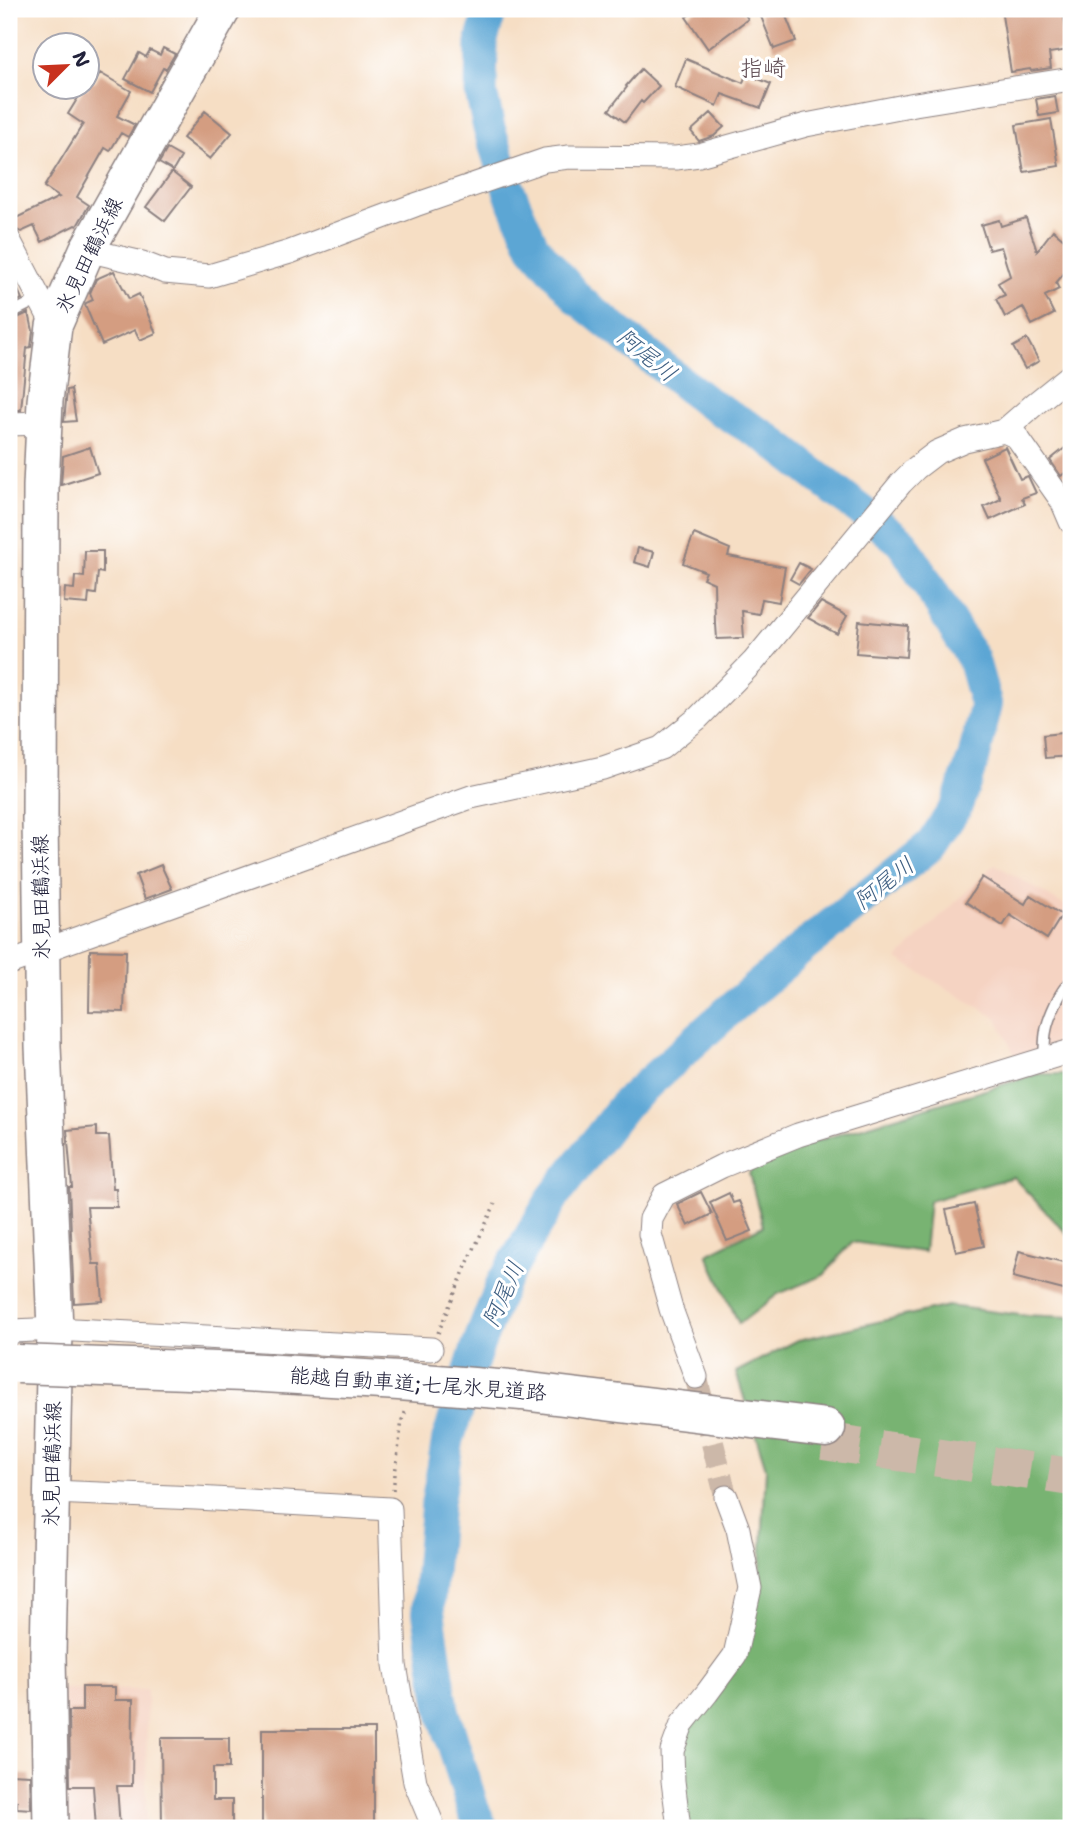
<svg xmlns="http://www.w3.org/2000/svg" width="1080" height="1837" font-family="'Shantell Sans','Klee One',sans-serif">
	<style>
		.built { fill: #f5d3c2 }
		.forest { fill: #78b372; stroke: #4d6a56; stroke-width: 2 }
		.lines { fill: none; stroke-linecap: round; stroke-linejoin: round }
		.river { stroke: #5ca6d4; stroke-width: 33 }
		.building { fill: #d49d81 }
		.minor-tunnel { stroke: #ccb8a9; stroke-width: 23; stroke-dasharray: 23 11; stroke-linecap: butt }
		.motorway-tunnel { stroke: #ccb8a9; stroke-width: 38; stroke-dasharray: 38 19; stroke-linecap: butt }
		.service-casing { stroke: #8c8080; stroke-width: 13 }
		.minor-casing { stroke: #8c8080; stroke-width: 25 }
		.primary-casing { stroke: #8c8080; stroke-width: 38 }
		.motorway-casing { stroke: #8c8080; stroke-width: 41 }
		.path { stroke: #8c8080; stroke-width: 3.5; stroke-dasharray: 2 5; stroke-linecap: butt }
		.service { stroke: #fff; stroke-width: 10 }
		.minor { stroke: #fff; stroke-width: 23 }
		.primary { stroke: #fff; stroke-width: 35 }
		.motorway { stroke: #fff; stroke-width: 38 }
		.motorway-bridge-casing { stroke: #8c8080; stroke-width: 41; stroke-linecap: butt }
		.motorway-bridge { stroke: #fff; stroke-width: 38 }
		.labels { text-anchor: middle; stroke-width: 6; stroke-linejoin: round; paint-order: stroke }
		.street-label { font-size: 21px; fill: #22223b; stroke: #fff }
		.neighbourhood-label { font-size: 23px; fill: #604d54; stroke: #fff }
		.water-label { font-size: 23px; font-style: italic; fill: #3c5d80; stroke: #fff }
	</style>
	<rect width="100%" height="100%" fill="#fff"/>
	<filter id="ink" filterUnits="userSpaceOnUse"><feTurbulence type="fractalNoise" baseFrequency=".0143" numOctaves="2"/><feDisplacementMap in="SourceGraphic" scale="14" xChannelSelector="R" yChannelSelector="G"/><feConvolveMatrix kernelMatrix="1 2 1 2 8 2 1 2 1" color-interpolation-filters="sRGB"/></filter>
	<filter id="wash" filterUnits="userSpaceOnUse"><feTurbulence type="fractalNoise" baseFrequency=".00686" numOctaves="4" result="noise"/><feDisplacementMap in="SourceGraphic" scale="28" xChannelSelector="R" yChannelSelector="G"/><feGaussianBlur stdDeviation="1.57" result="paint"/><feColorMatrix in="noise" values="0 0 0 0 0 0 0 0 0 0 0 0 0 0 0 0 0 1.4 0 .05"/><feComposite in="paint" operator="in"/></filter>
	<g filter="url(#wash)">
		<rect width="100%" height="100%" fill="#f6dec4"/>
		<path class="built" d="M 995,864 L 1071,909 L 1071,1039 L 1015,1056 L 997,1018 L 897,959 Z
			M 60,1689 L 147,1690 L 146,1828 L 62,1828 Z"/>
		<path class="forest" d="M 1038,1074 L 1071,1074 L 1071,1238 L 1013,1177 L 929,1201 L 924,1252 L 852,1242 L 824,1275 L 778,1294 L 739,1324 L 707,1254 L 763,1226 L 749,1173 L 767,1156 Z
			M 948,1306 L 1020,1315 L 1071,1317 L 1071,1828 L 687,1828 L 683,1769 L 687,1733 L 744,1656 L 761,1565 L 766,1468 L 736,1372 L 798,1340 Z"/>
		<g class="lines">
			<path class="river" d="M 482,1828 L 473,1809 L 443,1710 L 428,1609 L 437,1503 L 448,1439 L 477,1348 L 503,1282 L 554,1196 L 625,1104 L 726,1013 L 807,944 L 931,845 L 956,807 L 974,757 L 986,705 L 973,659 L 902,542 L 769,439 L 705,401 L 579,300 L 533,246 L 510,193 L 489,128 L 481,92 L 482,39 L 491,9"/>
		</g>
		<g id="blocks">
			<path class="building" d="M 697,9 L 741,9 L 748,19 L 708,49 L 686,17 Z
				M 774,9 L 783,9 L 796,41 L 774,49 L 760,14 Z
				M 1001,9 L 1063,9 L 1069,50 L 1049,53 L 1051,68 L 1031,71 L 1030,69 L 1011,72 Z
				M 163,48 L 175,54 L 166,69 L 163,68 L 150,92 L 125,79 L 139,53 L 146,57 L 150,50 L 160,55 Z
				M 686,59 L 743,83 L 746,74 L 771,84 L 761,108 L 722,94 L 717,106 L 675,87 Z
				M 641,69 L 659,86 L 643,103 L 641,101 L 625,122 L 609,110 L 627,87 L 626,86 Z
				M 100,73 L 131,91 L 117,116 L 135,125 L 128,137 L 121,133 L 110,151 L 105,148 L 77,197 L 89,205 L 77,226 L 75,225 L 42,242 L 34,226 L 21,232 L 12,227 L 10,221 L 59,197 L 44,187 L 83,124 L 68,114 L 84,88 L 88,88 L 88,79 L 95,83 Z
				M 1055,96 L 1058,113 L 1039,116 L 1036,99 Z
				M 205,111 L 232,133 L 210,159 L 183,138 Z
				M 711,113 L 724,127 L 714,136 L 699,141 L 691,131 Z
				M 1051,119 L 1059,166 L 1024,172 L 1016,125 Z
				M 167,149 L 181,157 L 173,171 L 159,163 Z
				M 172,172 L 191,187 L 165,221 L 146,207 Z
				M 1026,218 L 1037,251 L 1053,230 L 1071,245 L 1071,265 L 1056,283 L 1059,289 L 1045,296 L 1054,314 L 1032,325 L 1023,307 L 1005,317 L 996,299 L 1005,295 L 998,283 L 1010,276 L 1001,247 L 989,250 L 981,225 L 999,220 L 1001,226 Z
				M 9,270 L 22,299 L 9,305 Z
				M 114,271 L 129,299 L 139,294 L 156,333 L 140,340 L 135,330 L 102,345 L 85,305 L 86,303 L 93,300 L 90,293 L 96,279 Z
				M 28,313 L 29,317 L 30,317 L 33,331 L 31,347 L 27,348 L 21,410 L 9,410 L 9,322 Z
				M 1027,339 L 1039,361 L 1025,369 L 1013,347 Z
				M 71,389 L 76,421 L 64,422 L 67,390 Z
				M 1071,443 L 1071,468 L 1061,476 L 1050,460 Z
				M 90,447 L 98,473 L 61,485 L 63,456 Z
				M 1005,447 L 1020,479 L 1028,476 L 1036,493 L 1022,498 L 1025,504 L 990,520 L 984,507 L 1001,499 L 982,458 Z
				M 694,534 L 730,549 L 728,556 L 785,567 L 779,602 L 762,599 L 759,614 L 742,611 L 744,638 L 717,639 L 716,624 L 715,624 L 714,583 L 703,578 L 706,572 L 683,563 Z
				M 638,548 L 654,552 L 650,567 L 634,562 Z
				M 85,551 L 103,551 L 103,573 L 98,572 L 96,594 L 89,593 L 88,604 L 64,602 L 65,588 L 74,589 L 75,576 L 84,577 Z
				M 799,563 L 811,569 L 799,584 L 790,579 Z
				M 821,602 L 847,616 L 837,634 L 808,618 Z
				M 859,621 L 908,626 L 906,657 L 856,653 Z
				M 1071,732 L 1071,756 L 1045,758 L 1043,735 Z
				M 161,865 L 172,889 L 145,899 L 136,875 Z
				M 982,877 L 1025,904 L 1030,895 L 1062,915 L 1047,939 L 1010,915 L 1003,926 L 966,902 Z
				M 90,950 L 126,951 L 124,1012 L 89,1011 Z
				M 97,1127 L 97,1136 L 109,1136 L 113,1189 L 116,1189 L 117,1207 L 87,1207 L 93,1264 L 100,1264 L 103,1301 L 74,1303 L 69,1187 L 72,1187 L 67,1130 Z
				M 701,1192 L 712,1214 L 688,1226 L 677,1204 Z
				M 729,1193 L 733,1203 L 739,1201 L 752,1231 L 727,1241 L 710,1202 Z
				M 974,1204 L 984,1246 L 956,1252 L 946,1210 Z
				M 1019,1251 L 1071,1264 L 1071,1292 L 1013,1277 Z
				M 82,1687 L 115,1687 L 115,1700 L 133,1700 L 132,1786 L 117,1786 L 120,1828 L 96,1828 L 93,1786 L 70,1786 L 69,1711 L 82,1711 Z
				M 262,1729 L 374,1729 L 374,1828 L 262,1828 Z
				M 161,1738 L 229,1738 L 229,1768 L 213,1768 L 213,1800 L 232,1800 L 232,1828 L 162,1828 Z
				M 9,1774 L 30,1775 L 31,1809 L 17,1808 L 17,1801 L 9,1800 Z"/>
		</g>
	</g>
	<g filter="url(#ink)">
		<use href="#blocks" fill-opacity="0" stroke="#8c8080" stroke-width="2"/>
		<g class="lines">
			<path class="minor-tunnel" d="M 696,1377 L 726,1497"/>
			<path class="motorway-tunnel" d="M 823,1441 L 1071,1477"/>
			<defs>
				<path id="service" d="M 9,314 L 39,299
					M 1044,1059 C 1045,1050 1044,1040 1046,1031 C 1048,1019 1061,987 1071,982"/>
				<path id="minor" d="M 9,240 L 54,326
					M 87,250 L 142,263 L 165,272 L 209,276 L 290,252 L 415,205 L 545,160 L 569,157 L 676,158 L 699,155 L 806,125 L 915,104 L 1071,79
					M 9,424 L 44,423
					M 1004,431 L 1017,437 L 1062,501 L 1071,522
					M 9,963 L 471,797 L 603,768 L 661,748 L 698,718 L 754,661 L 901,483 L 916,468 L 937,452 L 965,440 L 1004,431 L 1036,403 L 1071,375
					M 9,1334 L 14,1331 L 55,1329 L 431,1349
					M 696,1377 L 671,1309 L 650,1234 L 651,1219 L 664,1195 L 722,1166 L 798,1135 L 1071,1051
					M 52,1492 L 196,1498 L 390,1509 L 395,1665 L 415,1782 L 434,1828
					M 679,1828 L 673,1781 L 672,1751 L 682,1724 L 707,1693 L 735,1655 L 750,1588 L 738,1529 L 726,1497"/>
				<path id="primary" d="M 51,1828 L 48,1655 L 55,1329 L 43,1046 L 40,819 L 41,486 L 45,401 L 54,326 L 87,250 L 223,9"/>
				<path id="motorway" d="M 522,1391 L 826,1428"/>
			</defs>
			<use href="#service" class="service-casing"/>
			<use href="#minor" class="minor-casing"/>
			<use href="#primary" class="primary-casing"/>
			<use href="#motorway" class="motorway-casing"/>
			<path class="path" d="M 438,1333 L 467,1264 L 495,1204
				M 393,1490 L 402,1420 L 407,1408"/>
			<use href="#service" class="service"/>
			<use href="#minor" class="minor"/>
			<use href="#primary" class="primary"/>
			<use href="#motorway" class="motorway"/>
			<defs>
				<path id="motorway-bridge" d="M 18,1364 L 245,1372 L 399,1381 L 522,1391"/>
			</defs>
			<use href="#motorway-bridge" class="motorway-bridge-casing"/>
			<use href="#motorway-bridge" class="motorway-bridge"/>
		</g>
	</g>
	<g class="labels">
		<g class="street-label">
			<text transform="translate(89 255) rotate(-64)" y="7">氷見田鶴浜線</text>
			<text transform="translate(41 897) rotate(-91)" y="7">氷見田鶴浜線</text>
			<text transform="translate(418 1384) rotate(4)" y="7">能越自動車道;七尾氷見道路</text>
			<text transform="translate(52 1464) rotate(-89)" y="7">氷見田鶴浜線</text>
		</g>
		<g class="neighbourhood-label">
			<text x="763" y="76">指崎</text>
		</g>
		<g class="water-label">
			<text transform="translate(647 355) rotate(39)" y="8">阿尾川</text>
			<text transform="translate(884 883) rotate(-38)" y="8">阿尾川</text>
			<text transform="translate(503 1294) rotate(-66)" y="8">阿尾川</text>
		</g>
	</g>
	<rect width="1080" height="1837" fill="none" stroke="#fff" stroke-width="35"/>
	<g transform="translate(66 66) rotate(66)"><circle r="33" fill="#ffffff" stroke="#a7a7b1" stroke-width="2"/>
	<path d="M0-5L12 26L0 18L-12 26Z" fill="#c8321e"/>
	<text y="-10" font-size="19" font-weight="bold" text-anchor="middle" fill="#22223b">N</text>
	</g>
</svg>
